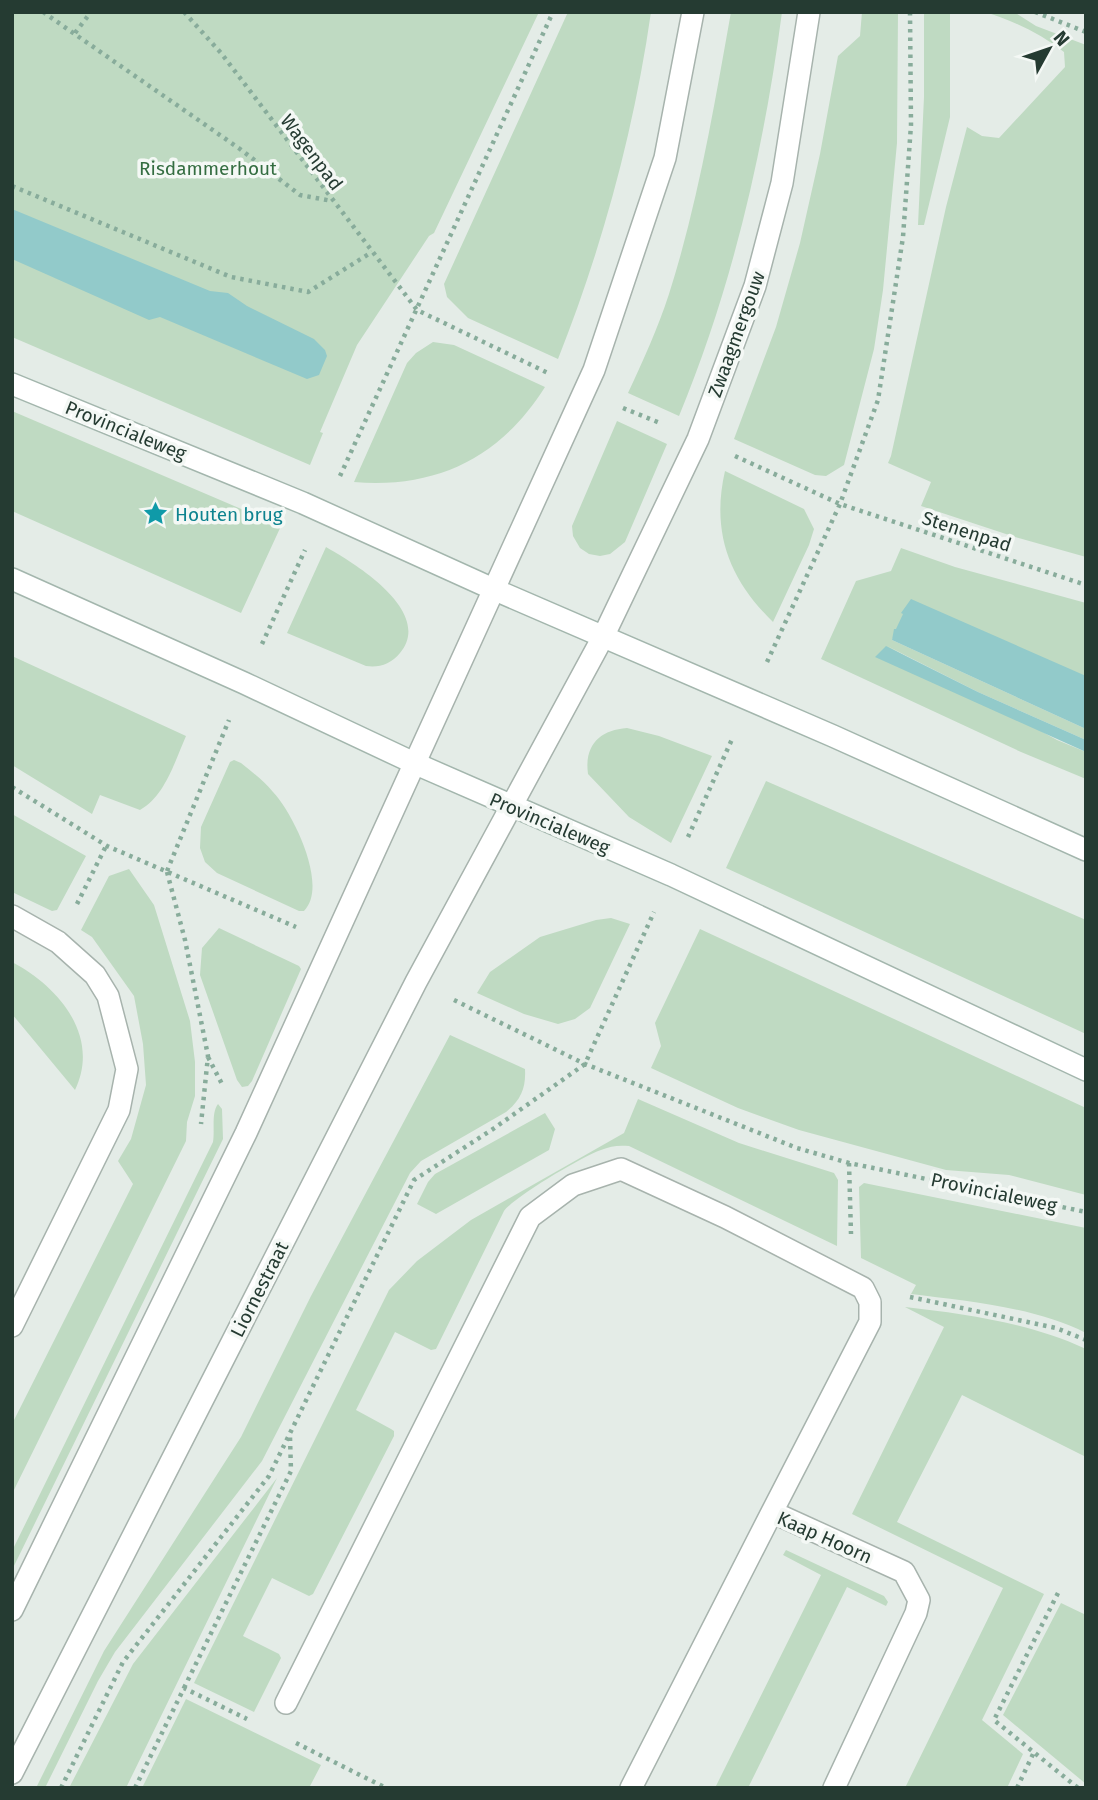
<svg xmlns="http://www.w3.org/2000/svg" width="1098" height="1800" font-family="'Fira Sans',sans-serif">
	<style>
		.green { fill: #bfdac2 }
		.water { fill: #92caca }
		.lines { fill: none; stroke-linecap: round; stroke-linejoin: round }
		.service-casing { stroke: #a7b3ad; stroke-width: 24 }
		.minor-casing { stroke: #a7b3ad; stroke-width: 24 }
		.tertiary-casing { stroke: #a7b3ad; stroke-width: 24 }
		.secondary-casing { stroke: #a3b6ad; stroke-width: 24 }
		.path { stroke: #88ac9b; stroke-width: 4.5; stroke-dasharray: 3.5 5; stroke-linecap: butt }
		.service { stroke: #fff; stroke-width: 21 }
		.minor { stroke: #fff; stroke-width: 21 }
		.tertiary { stroke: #fff; stroke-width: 21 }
		.secondary { stroke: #fff; stroke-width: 21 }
		.labels { text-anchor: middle; stroke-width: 7; stroke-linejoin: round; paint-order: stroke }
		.street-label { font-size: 19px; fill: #253b32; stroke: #f4f8f5 }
		.park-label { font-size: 19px; fill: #346d41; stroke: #f4f8f5 }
		.culture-label { font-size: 19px; fill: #0d838f; stroke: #f4f8f5; text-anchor: start }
	</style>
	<rect width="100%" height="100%" fill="#e4ece7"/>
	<path class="green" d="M 12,12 L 539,12 L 434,233 L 429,236 L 357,345 L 320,432 L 323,433 L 310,465 L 12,337 Z
		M 568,12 L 651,12 C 634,131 602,248 558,359 L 468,318 L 447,297 L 444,284 Z
		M 731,12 L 782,12 C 764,150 732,288 679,416 L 628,393 C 643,361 658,328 669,294 C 698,203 714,107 731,12 Z
		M 862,12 L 898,12 L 897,143 L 883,290 L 874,349 L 844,465 L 826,476 L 815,475 L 734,439 L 776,327 L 800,243 L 820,154 L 838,56 L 860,36 Z
		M 924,12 L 950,12 L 950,117 L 924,225 L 918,225 L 924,97 Z
		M 985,12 L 1014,12 L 1036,26 L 1086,45 L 1086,557 L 1015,537 L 921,506 L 931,482 L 888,463 L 891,456 L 946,207 L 967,127 L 982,136 L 999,138 L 1065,67 L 1064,52 C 1041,34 1014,21 985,12 Z
		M 433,342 L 454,345 L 545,387 C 501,457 437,489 354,482 L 407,363 L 416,353 Z
		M 12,411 L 281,526 L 241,613 L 12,511 Z
		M 617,421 L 667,444 L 625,542 L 610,554 L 600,556 L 589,554 L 580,548 L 573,536 L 572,526 Z
		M 725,471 L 804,509 L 814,529 L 809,545 L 773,622 C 729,579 711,532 725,471 Z
		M 326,547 C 356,564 434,612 400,653 C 391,664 379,668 366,666 L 287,633 Z
		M 901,548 L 955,567 L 1086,603 L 1086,677 L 904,613 L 892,640 L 1086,729 L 1086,740 L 978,692 L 887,646 L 1057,740 L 1086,752 L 1086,779 L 1021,752 L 821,659 L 856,581 L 891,571 Z
		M 12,656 L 186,736 C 175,761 165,796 140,810 L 100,795 L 92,814 L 12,765 Z
		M 627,728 L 659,736 L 712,756 L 671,843 L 629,817 L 588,774 C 584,745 600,730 627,728 Z
		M 234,760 L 241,763 C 252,772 264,781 273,792 C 293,813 329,886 304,911 L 299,911 L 217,873 L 205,862 L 200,848 L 201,827 L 230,762 Z
		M 766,781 L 1086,920 L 1086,1034 L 726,868 Z
		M 12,814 L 86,856 L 57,910 L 52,911 L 12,892 Z
		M 129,869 L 154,905 L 190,1021 L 195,1062 L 195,1096 L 187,1122 L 186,1141 L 12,1494 L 12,1424 L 133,1184 L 118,1161 L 131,1139 L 146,1085 L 143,1044 L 134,996 L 92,937 L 81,930 L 109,876 Z
		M 611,918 L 630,924 L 590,1008 L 575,1019 L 558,1024 L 524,1014 L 477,993 L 490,972 L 540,937 L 596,920 Z
		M 219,928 L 299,966 L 301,969 L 252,1081 L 248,1086 L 242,1087 L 237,1080 L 200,975 L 202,948 Z
		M 700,929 L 1086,1108 L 1086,1195 L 1009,1175 L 946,1170 L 799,1130 L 738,1108 L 651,1068 L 661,1046 L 655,1023 Z
		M 12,962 C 58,986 101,1036 75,1090 L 12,1014 Z
		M 450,1035 L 525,1069 C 526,1088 521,1100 506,1112 L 421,1161 L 410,1173 L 262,1461 L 115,1652 L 98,1681 L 45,1788 L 36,1788 L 104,1651 L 241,1437 L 311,1296 Z
		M 638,1099 L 739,1143 L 834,1173 L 838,1180 L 837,1246 L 629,1146 C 619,1145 610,1146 601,1150 C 583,1156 514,1197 504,1211 L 436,1349 L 431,1350 L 395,1332 L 356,1410 L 391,1429 L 394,1431 L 394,1436 L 313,1594 L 309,1596 L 272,1578 L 243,1636 L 279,1654 L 281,1658 L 254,1712 L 194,1683 L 389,1290 L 417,1261 L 471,1220 L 624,1133 Z
		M 218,1104 L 222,1109 L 223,1139 L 12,1570 L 12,1551 L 213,1142 C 215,1130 211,1113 218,1104 Z
		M 545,1113 L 555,1129 L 549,1150 L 436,1214 L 417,1204 L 428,1182 L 435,1174 Z
		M 864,1183 L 1086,1228 L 1086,1333 C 1035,1307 967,1301 911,1294 L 916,1285 L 861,1258 L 859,1187 Z
		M 905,1307 C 967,1314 1029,1323 1086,1349 L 1086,1457 L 962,1395 L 897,1522 L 1044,1594 L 982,1720 L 1023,1754 L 1007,1788 L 905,1788 L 1003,1588 L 852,1514 L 944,1327 Z
		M 277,1478 L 126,1788 L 69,1788 L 133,1664 Z
		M 786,1550 L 884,1596 L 888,1602 L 886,1606 L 847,1587 L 748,1788 L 715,1788 L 821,1575 L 783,1555 Z
		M 1061,1603 L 1086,1615 L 1086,1784 L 1003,1715 Z
		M 186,1699 L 321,1765 L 309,1788 L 142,1788 Z"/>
	<path class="water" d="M 12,209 L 210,291 L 228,293 L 247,306 L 314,339 L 325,350 L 327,356 L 319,375 L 307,379 L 160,317 L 149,320 L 12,259 Z
		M 911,599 L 1086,676 L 1086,729 L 892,640 L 894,629 L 896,629 L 903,614 L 901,613 Z
		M 886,646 L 978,692 L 1086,740 L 1086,752 L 875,657 Z"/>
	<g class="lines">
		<defs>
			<path id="service" d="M 286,1703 L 530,1217 L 573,1185 L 621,1169 L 725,1217 L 863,1288 L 870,1302 L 870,1322 L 772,1512
				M 631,1788 L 772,1512 L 904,1572 L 919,1600 L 916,1613 L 834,1788"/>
			<path id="minor" d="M 12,916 L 58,942 L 95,975 L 108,996 L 127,1069 L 119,1110 L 12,1326"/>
			<path id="tertiary" d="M 12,1610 L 246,1133 L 594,370 L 665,158 L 693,12
				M 12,1773 L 416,982 L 603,637 L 698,439 L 755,286 L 782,183 L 809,12"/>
			<path id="secondary" d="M 12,384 L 303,503 L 493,589 L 833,736 L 1086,850
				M 12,579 L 244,683 L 414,763 L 671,875 L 1086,1070"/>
		</defs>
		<use href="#service" class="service-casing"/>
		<use href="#minor" class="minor-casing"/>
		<use href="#tertiary" class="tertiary-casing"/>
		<use href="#secondary" class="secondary-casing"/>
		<path class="path" d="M 43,12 L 240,149 L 300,195 L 332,201
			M 184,12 L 221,53 L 417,310 L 548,373
			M 1035,12 L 1086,32
			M 75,33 L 91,12
			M 12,186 L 231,277 L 308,292 L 372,252
			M 623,408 L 660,423
			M 735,456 L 840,504 L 1086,585
			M 340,476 L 553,12
			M 262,644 L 305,550
			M 767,662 L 840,504 L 878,400 L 903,237 L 911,125 L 910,12
			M 12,787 L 107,846 L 296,927
			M 688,837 L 733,737
			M 167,871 L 229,720
			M 167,872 L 185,940 L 208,1056 L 201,1124
			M 77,904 L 106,846
			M 454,1000 L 585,1064 L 797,1148 L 849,1163 L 1086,1212
			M 208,1057 L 222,1084
			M 849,1163 L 851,1234
			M 910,1297 L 1056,1328 L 1086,1340
			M 1058,1593 L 994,1720 L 1078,1788
			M 184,1688 L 291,1471 L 290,1437
			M 296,1743 L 386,1788
			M 61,1788 L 123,1662 L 269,1476 L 414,1180 L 493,1129 L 585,1064 L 654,912
			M 135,1788 L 184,1688 L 247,1719
			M 1017,1788 L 1034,1752"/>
		<use href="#service" class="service"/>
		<use href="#minor" class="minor"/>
		<use href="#tertiary" class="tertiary"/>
		<use href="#secondary" class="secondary"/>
	</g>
	<defs>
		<symbol id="sight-bare" viewBox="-9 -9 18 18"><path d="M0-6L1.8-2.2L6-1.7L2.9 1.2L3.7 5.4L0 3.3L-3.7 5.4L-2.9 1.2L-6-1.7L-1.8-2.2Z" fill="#0f9aa8" stroke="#f4f8f5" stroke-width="2.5" paint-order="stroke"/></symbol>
	</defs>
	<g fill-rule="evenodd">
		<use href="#sight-bare" x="138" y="496" width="35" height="35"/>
	</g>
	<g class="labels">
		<g class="street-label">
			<text transform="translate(312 152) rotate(53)" y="7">Wagenpad</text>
			<text transform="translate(736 334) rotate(-70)" y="7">Zwaagmergouw</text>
			<text transform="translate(126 430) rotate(22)" y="7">Provincialeweg</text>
			<text transform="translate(967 531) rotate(18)" y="7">Stenenpad</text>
			<text transform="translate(550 823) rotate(23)" y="7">Provincialeweg</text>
			<text transform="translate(994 1192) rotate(12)" y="7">Provincialeweg</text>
			<text transform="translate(259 1289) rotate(-63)" y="7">Liornestraat</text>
			<text transform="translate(825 1537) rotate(24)" y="7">Kaap Hoorn</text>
		</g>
		<g class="park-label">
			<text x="208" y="175">Risdammerhout</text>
		</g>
		<g class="culture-label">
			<text x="175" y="521">Houten brug</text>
		</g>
	</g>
	<rect width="1098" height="1800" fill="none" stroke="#253b32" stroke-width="28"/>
	<g transform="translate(1049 49) rotate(50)" stroke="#f4f8f5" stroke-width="5" paint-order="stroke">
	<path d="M0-5L12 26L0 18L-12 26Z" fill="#253b32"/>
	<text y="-10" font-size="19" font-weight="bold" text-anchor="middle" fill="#253b32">N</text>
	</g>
</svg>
